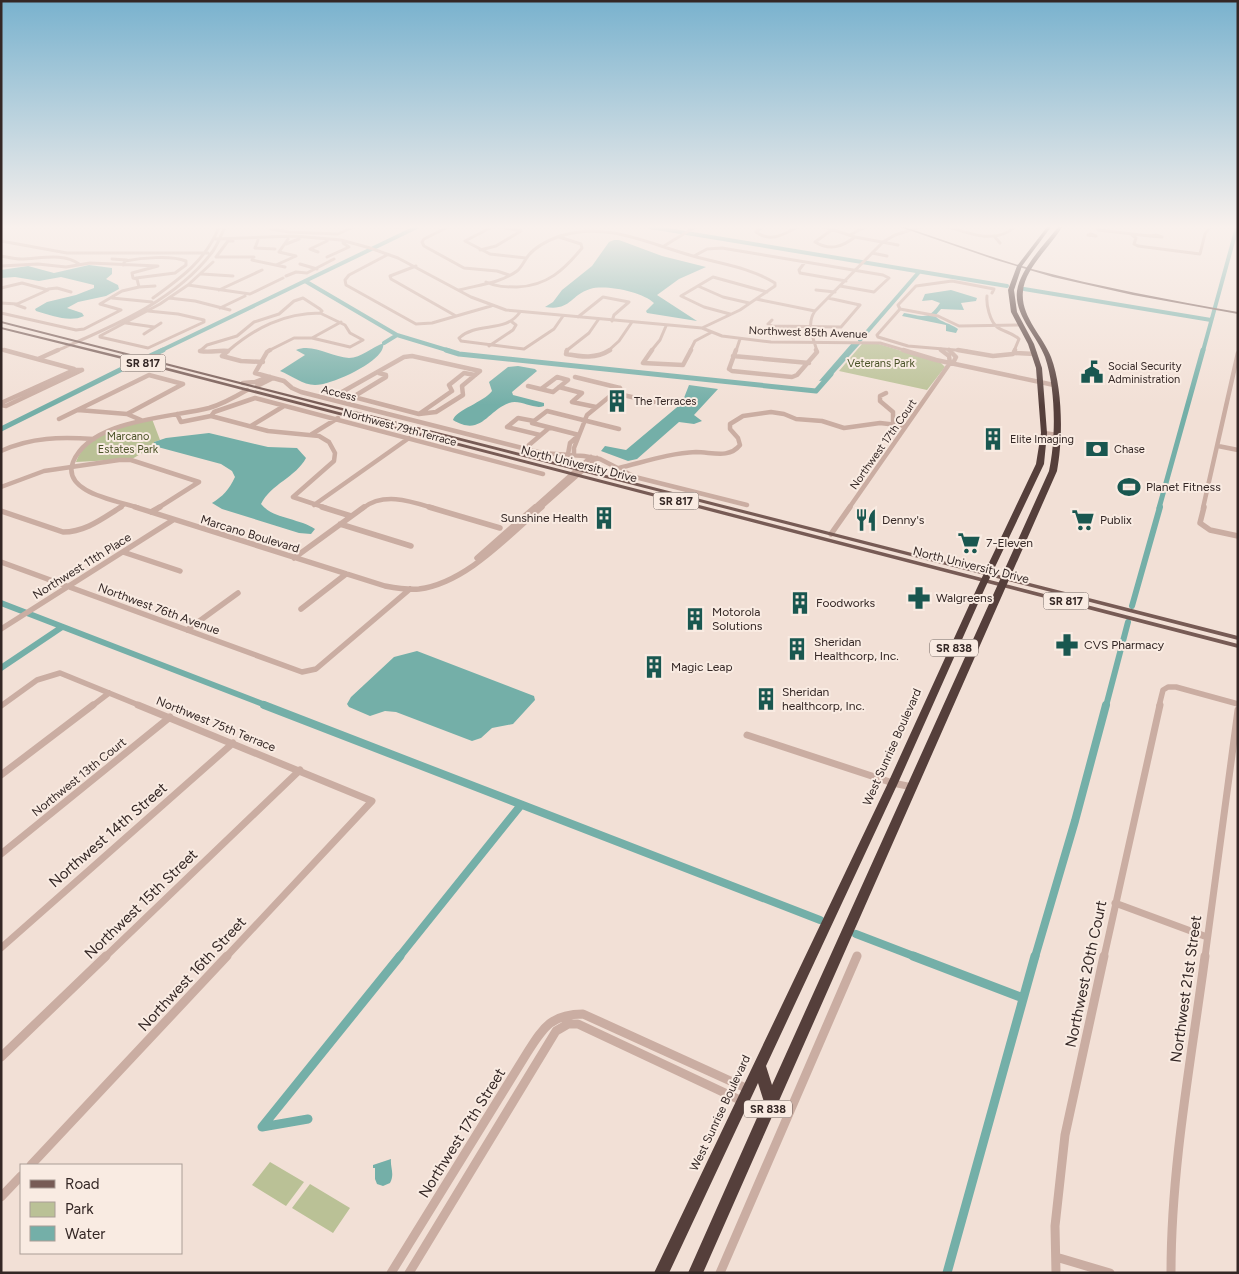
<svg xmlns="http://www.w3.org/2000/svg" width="1239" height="1274" font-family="Figtree,sans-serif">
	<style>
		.green { fill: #bac196 }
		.water { fill: #74afa8 }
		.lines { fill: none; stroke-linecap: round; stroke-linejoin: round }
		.canal-far4 { stroke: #74afa8; stroke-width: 4 }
		.canal-far3 { stroke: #74afa8; stroke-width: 5 }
		.canal-far2 { stroke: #74afa8; stroke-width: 6 }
		.canal-far1 { stroke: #74afa8; stroke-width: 8 }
		.canal { stroke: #74afa8; stroke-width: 9 }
		.minor-far4 { stroke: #caada2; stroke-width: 3 }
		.minor-far3 { stroke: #caada2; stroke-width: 4.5 }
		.minor-far2 { stroke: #caada2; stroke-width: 5.5 }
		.minor-far1 { stroke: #caada2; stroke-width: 7 }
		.minor { stroke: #caada2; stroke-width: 9 }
		.major { fill: #775b55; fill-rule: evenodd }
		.highway { fill: #553f3b; fill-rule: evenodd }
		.labels { text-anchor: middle; stroke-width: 4; stroke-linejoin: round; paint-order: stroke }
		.far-street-label { font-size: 11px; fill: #342725; stroke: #f9ebe2 }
		.shield { fill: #f9ebe2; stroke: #6f625e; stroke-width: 1 }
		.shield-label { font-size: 11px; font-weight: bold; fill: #342725 }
		.far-park-label { font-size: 11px; fill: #4b5328; stroke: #f9ebe2 }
		.far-poi-label { font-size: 11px; fill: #342725; stroke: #f9ebe2; text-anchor: start }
		.street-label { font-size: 12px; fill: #342725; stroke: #f9ebe2 }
		.poi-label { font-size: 12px; fill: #342725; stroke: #f9ebe2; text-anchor: start }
		.near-street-label { font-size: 15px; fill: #342725; stroke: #f9ebe2 }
	</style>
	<rect width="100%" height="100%" fill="#f2e0d6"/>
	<path class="green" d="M 862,344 L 879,344 L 941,363 L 945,367 L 927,390 L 839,371 Z
		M 152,419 L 160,440 L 154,442 L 154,446 L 132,459 L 76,462 C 86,433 125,426 152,419 Z
		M 270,1162 L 304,1182 L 286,1206 L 252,1185 Z
		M 310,1184 L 350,1208 L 333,1233 L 292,1208 Z"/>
	<path class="water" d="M 614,240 L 619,240 L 662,256 L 706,267 L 679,279 L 657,295 L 697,321 L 647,313 L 646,311 L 654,303 C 643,292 605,284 590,289 C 569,296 571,311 545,307 L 553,302 L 562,290 L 592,266 L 609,242 Z
		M 89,265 L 112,268 L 112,274 L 106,279 L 118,285 L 119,289 L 106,296 L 78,302 L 67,308 L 82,313 L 84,316 C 69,323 51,315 36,311 L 35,309 L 47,302 L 76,295 L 94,288 L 94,285 L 61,277 L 39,281 L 15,277 L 1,278 L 1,270 L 28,266 L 54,273 Z
		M 951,290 L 977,298 L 976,301 L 961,303 L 964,310 L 941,309 L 935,316 C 942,323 950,323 958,329 L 956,333 L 946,331 L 946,325 L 902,316 L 904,313 C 924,316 928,321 940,303 L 932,300 L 922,301 L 925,294 Z
		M 384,343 C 383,346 383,350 380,353 C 371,366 331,385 315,385 C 303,385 291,375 280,371 L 305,355 L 296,350 C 313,343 331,357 349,358 C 361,358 372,347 384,343 Z
		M 852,343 L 860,344 L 828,380 L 819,381 Z
		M 518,366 L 535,369 L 537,371 L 512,392 L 513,395 L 544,403 L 544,406 C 533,410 521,399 509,403 C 487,411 481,437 453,420 C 456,410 484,402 492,391 L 489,382 L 508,367 Z
		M 689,385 L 718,389 L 694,415 L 702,421 L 694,424 L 679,422 L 637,459 L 628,461 L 601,451 L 605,446 L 626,450 L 682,403 Z
		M 209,433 L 268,447 L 297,448 L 306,458 C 296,477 271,484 261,504 C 273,519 299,518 315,529 L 311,534 L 299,533 L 222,509 L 212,503 C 223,496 229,490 235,477 L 232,471 L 221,464 L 154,446 L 154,442 L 166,438 Z
		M 417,651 L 534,696 L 535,700 L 513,724 L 492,728 L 481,738 L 472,741 L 396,712 L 385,711 L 370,716 L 349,707 L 347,704 L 351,697 L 394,657 Z
		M 391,1159 C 390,1167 395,1174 390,1183 L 383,1186 L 377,1184 L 375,1179 L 375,1168 L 373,1168 L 373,1165 Z"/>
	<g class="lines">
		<path class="canal-far4" d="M 650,227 L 1007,286
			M 305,281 L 397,335 L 450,351
			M 1024,289 L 1211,320
			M 860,340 L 919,272
			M 384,343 L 397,335
			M 160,351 L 417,227
			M 1203,351 L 1237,227"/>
		<path class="canal-far3" d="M 446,350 L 459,354 L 816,391 L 831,374
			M 150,356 L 163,350
			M 1,429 L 134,363
			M 1159,508 L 1203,350"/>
		<path class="canal-far2" d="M 1,603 L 268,706
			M 1132,606 L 1160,507
			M 1,668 L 62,627
			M 1106,706 L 1128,622"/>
		<path class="canal-far1" d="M 264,705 L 820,920
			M 856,934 L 916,957
			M 399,957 L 521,805
			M 1035,957 L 1075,821 L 1106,705"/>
		<path class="canal" d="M 913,956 L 1023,998
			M 308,1119 L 262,1127 L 400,956
			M 947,1273 L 1035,956"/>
		<path class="minor-far4" d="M 272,227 L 271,229 L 289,232 L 338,234 L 353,227
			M 394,227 L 400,227
			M 448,227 L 424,239 L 422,242 L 424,246 L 464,268 L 497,271 L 509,275
			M 492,227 L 465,241 L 490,254 L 526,258
			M 501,227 L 521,231
			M 762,227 L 756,232 C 771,243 784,234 798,227
			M 825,227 L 855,237 L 898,245
			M 949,227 C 970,234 996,244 1015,227
			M 833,229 L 815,242 C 830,251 842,247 855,237
			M 1098,230 L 1150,236
			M 1091,234 L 1096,236 L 1088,235 Z
			M 850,235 L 865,227
			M 1132,235 L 1136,238 L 1134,244 L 1138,246 L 1200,254 L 1205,234 L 1210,227
			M 1156,235 L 1162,237 L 1150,236 Z
			M 994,236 L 1000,243
			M 215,239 L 294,236 L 341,240 L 370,248 L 398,258 L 471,297 L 506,310 L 702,328 L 722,336 L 771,342 L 880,343 L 907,351
			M 258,240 L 255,248 L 275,249
			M 1,241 L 67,253 L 208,253
			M 233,241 L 228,241 L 216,257 L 254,257
			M 286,244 L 299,239
			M 664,246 L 695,227
			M 480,250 L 496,246 L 521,231
			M 318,252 L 310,249 L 327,241
			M 872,253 L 887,256
			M 387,255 L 349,275 L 345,280 L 346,285 L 416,324 L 432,323 L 491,306
			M 1,256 C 7,257 14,259 21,259 C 39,259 63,252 79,264
			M 694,256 L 707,249 L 722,248 L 883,275 L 889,278 L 874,292 L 840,286
			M 327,257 L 349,247 L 343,243
			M 112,259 L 127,260
			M 252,260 L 285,267
			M 805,262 L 799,270 L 800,273 L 846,281
			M 300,264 L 317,269
			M 123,265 L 125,261 C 141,258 171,255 186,261 L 186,265 L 175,273 L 136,278
			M 276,265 L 296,256 L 279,252 L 288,239
			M 1,266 L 38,264 L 66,267 L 90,263 L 158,266 L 132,273 L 133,278 L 137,279 L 139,287 L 122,291 L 100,304 L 121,310 L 84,329 L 76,330 L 1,313
			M 416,266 L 390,276 L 391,279 L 456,316
			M 202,274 L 233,276
			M 286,276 L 296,272 L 307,273 L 334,259
			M 486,282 C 496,287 506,287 517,287 C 547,286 564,270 582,248 L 581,244 L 559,237
			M 188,285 L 250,294 L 283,278
			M 698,286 L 723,297 L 749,303
			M 139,287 L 155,286
			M 1,288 L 22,283 L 48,290 L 17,304 L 1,303
			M 48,289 L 57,288 L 71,292
			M 219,290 L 262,270
			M 459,290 C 478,285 501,283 517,271 C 522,267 524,261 528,256 C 535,247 549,240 560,236 C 606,221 649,244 693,256 C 721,264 749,267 775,283 L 775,286 L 740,310 L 702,328
			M 816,290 L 835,292
			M 987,296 C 986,305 990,321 997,327 C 1004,332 1013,333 1019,339 L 1014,351
			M 112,298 L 152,302
			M 153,298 C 181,278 206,260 219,227
			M 169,298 L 195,301 L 230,310
			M 756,299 L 815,311
			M 14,304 L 25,308
			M 220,308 L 245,296
			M 900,309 L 877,335 L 878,337 L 908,346 L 967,351
			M 900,309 L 938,316 L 959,326 L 1021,325
			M 900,309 L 898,305 L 916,286 L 952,281 L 994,289 L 992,293
			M 148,311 L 178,314 L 204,320
			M 520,312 C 505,334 478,321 459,338 L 461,341 L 524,349 L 554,329 L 563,316
			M 730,314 L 704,307 L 681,296 L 713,277 L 767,292
			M 578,317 L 603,297 L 629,302
			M 772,320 L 768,324 L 772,326 L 841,327 L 860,305 L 828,298
			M 612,321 L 614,315 L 629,302
			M 126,323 L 154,327
			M 144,334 L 161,323
			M 100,336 L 160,304 L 188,285 L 213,262
			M 100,337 L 148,348 L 204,322 L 204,320
			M 489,346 L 513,330 L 516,325 L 512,322
			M 1,349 L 9,351
			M 941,350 L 943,351
			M 56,351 C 111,327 176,301 213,251 C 218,244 221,235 225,227
			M 200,351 L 207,345 L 237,336 L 254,322 L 279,314 L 294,301 L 303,298 L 320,309 L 322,311 L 320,313 L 345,325 L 350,333 L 363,340 L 350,347 L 312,338
			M 214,351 L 228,351
			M 228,351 C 255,328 284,313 320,313
			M 268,351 L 294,338 L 312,338 L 341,322
			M 566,351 L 589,333 L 598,320
			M 608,351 L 619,341 L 632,322
			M 651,351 L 660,340 L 666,326
			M 690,351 L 695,341 L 710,333
			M 736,351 L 740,339
			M 817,351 C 813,337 806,324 815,311 L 883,242 L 895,235 L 920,227"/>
		<path class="minor-far3" d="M 4,350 L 74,369
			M 270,350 L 267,352 L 255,373 L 284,381 L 292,388 L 301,392 L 542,453 L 584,456 L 600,459 L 635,477 L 747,505
			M 567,350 L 566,354 C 582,357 596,359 610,350
			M 652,350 L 643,363 L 683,365 L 691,350
			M 736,350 L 729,369 L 732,371 L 792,377 L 797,375 L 817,352 L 816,350
			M 903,350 L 936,360 L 1054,385
			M 941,350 L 949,356 L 950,363
			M 958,350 L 993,356 L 1013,354 L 1015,350
			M 200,351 C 210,353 218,350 228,351 L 222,356 L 241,361 L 263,362
			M 1015,353 L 1035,354
			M 412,356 L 480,371 L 462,386 L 463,395 L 436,412 L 419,414 L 346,395 L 342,392 L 404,357 Z
			M 733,356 L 809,363
			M 38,359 L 58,350
			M 575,377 L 620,388
			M 243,383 L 255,382 L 268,377
			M 257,386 L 271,379 L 270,377
			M 528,386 L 553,392 L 568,380 L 557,377 L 541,389
			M 559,387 L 582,393 L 572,402 L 596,407
			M 614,393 L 654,402
			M 886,393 L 880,396 L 880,401 L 893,412 L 893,423
			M 353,397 L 386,377 L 386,375 L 379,373
			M 1,403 L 74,370 L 82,370
			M 1,405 L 6,406 L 82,370
			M 78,410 L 127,414 L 141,420
			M 127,414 L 183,384
			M 177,414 L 181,422 L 211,416 L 214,412 L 255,398 L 543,474
			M 419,414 L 452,391 L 449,385 L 464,373 L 475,375
			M 211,416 L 268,431 L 319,436 L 329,442 L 335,453 L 334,461 L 293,497 L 326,508
			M 59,419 L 149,375 L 183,384
			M 532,423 L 579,435
			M 251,426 L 284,406
			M 1044,433 L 1057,435
			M 312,434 L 338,418
			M 540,435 L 507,427 L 518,418 L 534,421 L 547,411 L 619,429
			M 529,445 L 549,428
			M 1218,446 L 1238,450
			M 1,451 C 32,437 60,437 94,439
			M 568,454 L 570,443 L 579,435
			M 574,454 L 574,448 L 587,415 L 620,388
			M 619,468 C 644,462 670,453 696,452 C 712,452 729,459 740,445 L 738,438 L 730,429 L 730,424 L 743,416 L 771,412 L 784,414 L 796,419 L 822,421 L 844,428 L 880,423 L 906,426
			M 1,487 L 44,471 L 119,460 L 131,460 L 199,482 L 158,508
			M 314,505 L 409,438
			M 119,508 L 125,504
			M 139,508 C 119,501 61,493 73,462 C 91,419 170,418 209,408 C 223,404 235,397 247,390
			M 363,508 C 384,492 410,501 433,508
			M 534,508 L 591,457
			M 540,508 L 597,458
			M 849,508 L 950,363 L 953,363 L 956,357 L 949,350
			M 1203,508 L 1238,353"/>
		<path class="minor-far2" d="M 135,507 L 385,586 C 396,588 408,590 419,589 C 466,583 508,536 542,507
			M 322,507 L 351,516
			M 429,507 L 500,528
			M 1204,507 L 1200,523 L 1210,530 L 1238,536
			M 1,511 L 63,532 C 86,532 103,518 121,507
			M 151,512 L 160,507
			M 340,524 L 411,546
			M 831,534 L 850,507
			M 123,552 L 180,571
			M 294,558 L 364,507
			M 477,558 L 535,507
			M 1,562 L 302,672 L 316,669 L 410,589
			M 301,609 L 346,574
			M 1,629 L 173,520
			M 187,630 L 238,593
			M 1,706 L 37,680 L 60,673 L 141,706
			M 92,706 L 109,693
			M 1159,706 L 1163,690 L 1168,687 L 1176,687 L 1238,704"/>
		<path class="minor-far1" d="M 138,705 L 372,801 L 226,957
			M 747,735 L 893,783 L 912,787
			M 1,775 L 93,705
			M 1,854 L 170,717
			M 1115,903 L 1207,937
			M 1,948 L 233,743
			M 105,957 L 300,770
			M 1104,957 L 1160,705
			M 1205,957 L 1238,710"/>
		<path class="minor" d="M 1,1057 L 106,956
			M 772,1103 L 787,1117
			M 31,1165 L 227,956
			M 1,1197 L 21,1176
			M 1056,1257 L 1110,1273
			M 391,1273 L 527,1053 C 543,1028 551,1014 583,1014 L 748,1089
			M 409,1273 L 556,1031 L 568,1024 L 578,1024 L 742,1101
			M 720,1273 L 857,956
			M 1056,1273 L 1055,1226 L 1065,1135 L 1104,956
			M 1171,1273 C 1171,1167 1191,1061 1205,956"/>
		<path class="major" d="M 900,227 L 905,227 C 947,241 989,257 1032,269 C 1100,287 1169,300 1238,312 L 1238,314 L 1133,295 L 1053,277 L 996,260 Z
			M 1,321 L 1238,636 L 1238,640 L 1,323 Z
			M 1,327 L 145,362 L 1238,644 L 1238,648 L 142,364 L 1,329 Z"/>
		<path class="highway" d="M 1047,227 L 1051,227 L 1022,266 L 1014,290 L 1017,312 L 1034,344 L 1042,368 L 1047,433 L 1044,464 L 985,588 L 898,783 L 766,1066 L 772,1085 L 1049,471 C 1056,439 1056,389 1045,357 C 1037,336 1014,315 1017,291 C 1020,269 1045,244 1058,227 L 1062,227 C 1051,246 1025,268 1023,291 C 1020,316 1043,336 1051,357 C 1063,389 1063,439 1057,471 L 703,1273 L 688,1273 L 764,1102 L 758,1083 L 669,1273 L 654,1273 L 888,783 L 977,588 L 1036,464 L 1041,433 L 1036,368 L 1028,344 L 1011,312 L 1008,290 L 1017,266 Z"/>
	</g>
	<linearGradient id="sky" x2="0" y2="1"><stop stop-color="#79b2ce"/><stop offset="0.56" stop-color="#f9f1ed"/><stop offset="1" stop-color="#f9f1ed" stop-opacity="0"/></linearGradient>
	<rect width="1239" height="405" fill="url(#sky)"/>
	<defs>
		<symbol id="civic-bare" viewBox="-9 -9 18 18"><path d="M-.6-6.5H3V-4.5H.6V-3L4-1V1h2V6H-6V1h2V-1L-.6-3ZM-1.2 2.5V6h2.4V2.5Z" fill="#195750" stroke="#f9ebe2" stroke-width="2.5" paint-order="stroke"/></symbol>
		<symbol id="building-bare" viewBox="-9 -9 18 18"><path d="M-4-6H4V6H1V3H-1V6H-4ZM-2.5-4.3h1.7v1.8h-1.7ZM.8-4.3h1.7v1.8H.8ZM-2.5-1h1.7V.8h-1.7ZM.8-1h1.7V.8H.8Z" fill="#195750" stroke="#f9ebe2" stroke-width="2.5" paint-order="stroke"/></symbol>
		<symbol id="bank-bare" viewBox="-9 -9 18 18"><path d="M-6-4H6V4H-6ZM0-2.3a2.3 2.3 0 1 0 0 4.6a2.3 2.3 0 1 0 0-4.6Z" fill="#195750" stroke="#f9ebe2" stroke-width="2.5" paint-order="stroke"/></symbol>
		<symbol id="stadium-bare" viewBox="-9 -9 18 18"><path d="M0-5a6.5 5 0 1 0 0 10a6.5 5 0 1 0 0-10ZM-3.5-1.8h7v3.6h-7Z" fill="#195750" stroke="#f9ebe2" stroke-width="2.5" paint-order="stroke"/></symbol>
		<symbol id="restaurant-bare" viewBox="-9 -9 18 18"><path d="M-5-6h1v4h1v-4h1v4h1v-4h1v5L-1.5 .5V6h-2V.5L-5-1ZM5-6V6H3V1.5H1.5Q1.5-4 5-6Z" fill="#195750" stroke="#f9ebe2" stroke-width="2.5" paint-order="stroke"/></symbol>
		<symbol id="supermarket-bare" viewBox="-9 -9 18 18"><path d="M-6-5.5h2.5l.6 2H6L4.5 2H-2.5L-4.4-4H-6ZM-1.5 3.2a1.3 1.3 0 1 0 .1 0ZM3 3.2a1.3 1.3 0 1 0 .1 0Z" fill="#195750" stroke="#f9ebe2" stroke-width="2.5" paint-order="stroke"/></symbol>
		<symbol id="pharmacy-bare" viewBox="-9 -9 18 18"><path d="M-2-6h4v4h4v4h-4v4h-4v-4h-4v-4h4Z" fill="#195750" stroke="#f9ebe2" stroke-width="2.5" paint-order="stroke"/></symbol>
	</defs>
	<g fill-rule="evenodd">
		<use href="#civic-bare" x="1076" y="356" width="32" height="32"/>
		<use href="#building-bare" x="601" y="385" width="32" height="32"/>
		<use href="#building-bare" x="977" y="423" width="32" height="32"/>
		<use href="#bank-bare" x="1081" y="433" width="32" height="32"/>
		<use href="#stadium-bare" x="1113" y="471" width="32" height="32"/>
		<use href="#building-bare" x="588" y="502" width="32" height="32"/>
		<use href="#restaurant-bare" x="850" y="504" width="32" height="32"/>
		<use href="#supermarket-bare" x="1067" y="504" width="32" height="32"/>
		<use href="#supermarket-bare" x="953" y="527" width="32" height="32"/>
		<use href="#pharmacy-bare" x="903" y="582" width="32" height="32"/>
		<use href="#building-bare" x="784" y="587" width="32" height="32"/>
		<use href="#building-bare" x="679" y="603" width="32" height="32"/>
		<use href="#pharmacy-bare" x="1051" y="629" width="32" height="32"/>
		<use href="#building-bare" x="781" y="633" width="32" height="32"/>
		<use href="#building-bare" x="638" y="651" width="32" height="32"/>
		<use href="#building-bare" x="750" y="683" width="32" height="32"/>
	</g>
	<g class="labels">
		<g class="far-street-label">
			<text transform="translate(808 332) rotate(2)" y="4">Northwest 85th Avenue</text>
			<text transform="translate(339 393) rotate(14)" y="4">Access</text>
			<text transform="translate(400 427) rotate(15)" y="4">Northwest 79th Terrace</text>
			<text transform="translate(883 444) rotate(-55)" y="4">Northwest 17th Court</text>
		</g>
		<g class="shield">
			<rect x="120.5" y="354.5" width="45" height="17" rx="4"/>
			<rect x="653.5" y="492.5" width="45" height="17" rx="4"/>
			<rect x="1043.5" y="592.5" width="45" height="17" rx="4"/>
			<rect x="930" y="639.5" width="48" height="17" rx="4"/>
			<rect x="744" y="1100.5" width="48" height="17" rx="4"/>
		</g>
		<g class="shield-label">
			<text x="143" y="367">SR 817</text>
			<text x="676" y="505">SR 817</text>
			<text x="1066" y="605">SR 817</text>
			<text x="954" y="652">SR 838</text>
			<text x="768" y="1113">SR 838</text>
		</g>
		<g class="far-park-label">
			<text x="881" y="367">Veterans Park</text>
			<text x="128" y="440">Marcano<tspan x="128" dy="13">Estates Park</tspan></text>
		</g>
		<g class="far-poi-label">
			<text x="1108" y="370">Social Security<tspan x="1108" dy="13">Administration</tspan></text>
			<text x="634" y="405">The Terraces</text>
			<text x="1010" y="443">Elite Imaging</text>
			<text x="1114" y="453">Chase</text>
		</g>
		<g class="street-label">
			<text transform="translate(579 464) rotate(14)" y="4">North University Drive</text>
			<text transform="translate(250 534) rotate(17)" y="4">Marcano Boulevard</text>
			<text transform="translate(971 565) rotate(14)" y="4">North University Drive</text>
			<text transform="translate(82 566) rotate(-32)" y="4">Northwest 11th Place</text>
			<text transform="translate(159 609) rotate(20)" y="4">Northwest 76th Avenue</text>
			<text transform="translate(216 724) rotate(22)" y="4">Northwest 75th Terrace</text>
			<text transform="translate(892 747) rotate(-66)" y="4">West Sunrise Boulevard</text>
			<text transform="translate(79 777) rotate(-39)" y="4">Northwest 13th Court</text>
			<text transform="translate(720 1113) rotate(-65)" y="4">West Sunrise Boulevard</text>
		</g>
		<g class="poi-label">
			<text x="1146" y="491">Planet Fitness</text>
			<text x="588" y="522" text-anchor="end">Sunshine Health</text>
			<text x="882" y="524">Denny's</text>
			<text x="1100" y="524">Publix</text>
			<text x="986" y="547">7-Eleven</text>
			<text x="936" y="602">Walgreens</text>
			<text x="816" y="607">Foodworks</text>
			<text x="712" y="616">Motorola<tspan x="712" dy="14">Solutions</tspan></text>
			<text x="814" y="646">Sheridan<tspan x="814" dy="14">Healthcorp, Inc.</tspan></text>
			<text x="1084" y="649">CVS Pharmacy</text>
			<text x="671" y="671">Magic Leap</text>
			<text x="782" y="696">Sheridan<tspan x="782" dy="14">healthcorp, Inc.</tspan></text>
		</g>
		<g class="near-street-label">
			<text transform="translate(108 835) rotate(-41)" y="5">Northwest 14th Street</text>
			<text transform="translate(141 904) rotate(-44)" y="5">Northwest 15th Street</text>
			<text transform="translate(192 974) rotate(-47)" y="5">Northwest 16th Street</text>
			<text transform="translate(1086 974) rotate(-78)" y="5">Northwest 20th Court</text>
			<text transform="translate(1186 989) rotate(-82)" y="5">Northwest 21st Street</text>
			<text transform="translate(462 1133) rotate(-58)" y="5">Northwest 17th Street</text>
		</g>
	</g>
	<rect width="1239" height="1274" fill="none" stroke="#342725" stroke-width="5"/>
	<rect x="20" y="1164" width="162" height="90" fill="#f9ebe2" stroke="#aa9d96"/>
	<rect x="30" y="1180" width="25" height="8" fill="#775b55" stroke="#aa9d96"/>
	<text x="65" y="1189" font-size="15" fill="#342725">Road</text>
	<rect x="30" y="1202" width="25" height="15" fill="#bac196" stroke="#aa9d96"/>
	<text x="65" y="1214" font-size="15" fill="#342725">Park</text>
	<rect x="30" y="1226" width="25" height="15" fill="#74afa8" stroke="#aa9d96"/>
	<text x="65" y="1239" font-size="15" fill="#342725">Water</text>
</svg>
